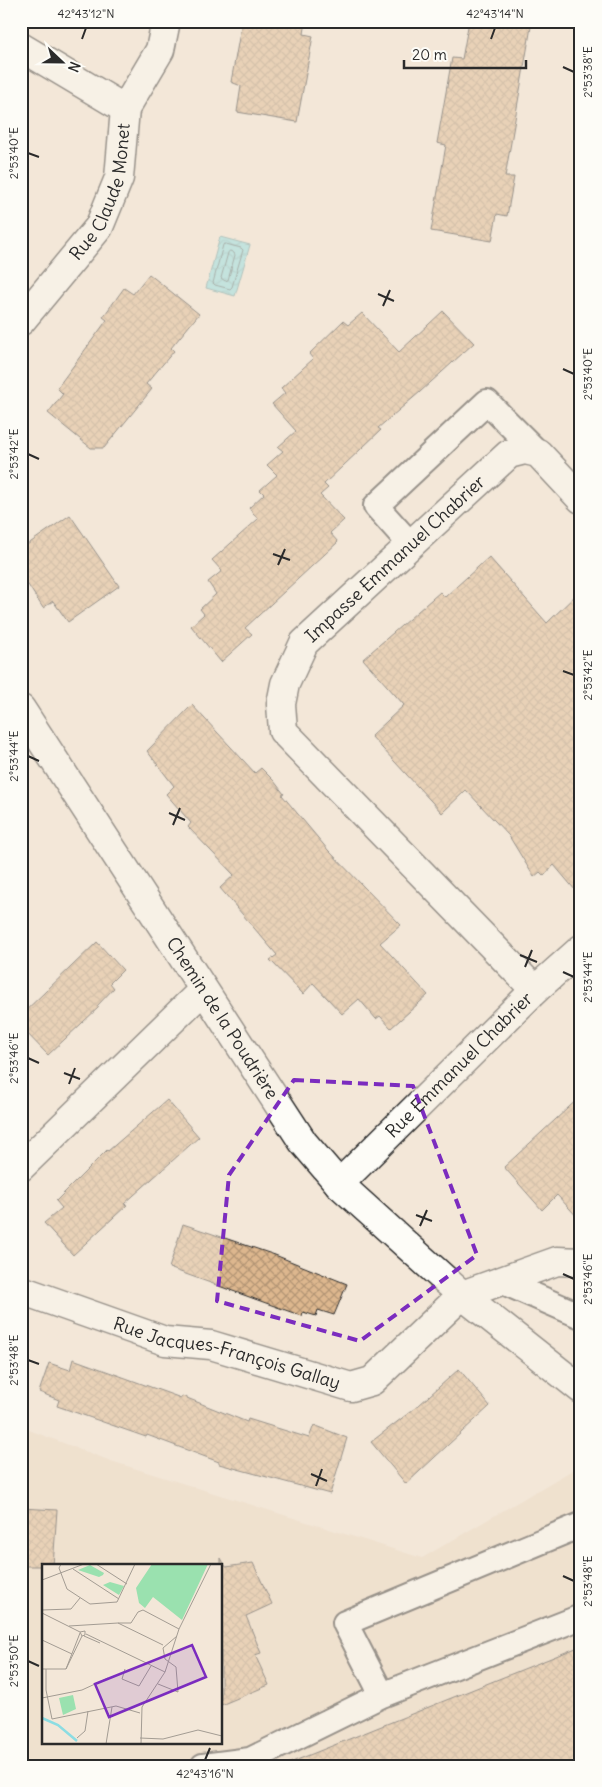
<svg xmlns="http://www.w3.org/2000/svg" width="602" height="1787" font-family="Delius,sans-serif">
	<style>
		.built { fill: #ecd9c2; fill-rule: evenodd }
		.water { fill: url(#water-waves); stroke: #659699 }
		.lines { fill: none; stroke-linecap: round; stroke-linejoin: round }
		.shore { stroke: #527275; stroke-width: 1 }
		.building { fill: url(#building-cross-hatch); stroke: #2b2b2b }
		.lane-casing { stroke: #2b2b2b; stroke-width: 28 }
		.street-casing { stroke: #2b2b2b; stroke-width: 31 }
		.lane { stroke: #fdfcf7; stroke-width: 24 }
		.street { stroke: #fdfcf7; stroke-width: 28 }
		.marked { fill: none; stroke: #7b2cbf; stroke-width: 4; stroke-dasharray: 10 6; stroke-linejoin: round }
		.ticks { fill: none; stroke: #2b2b2b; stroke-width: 2 }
		.labels { text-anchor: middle; stroke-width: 4.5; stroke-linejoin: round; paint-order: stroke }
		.street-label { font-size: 18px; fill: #2b2b2b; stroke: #fdfcf7 }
		.inset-river { fill: none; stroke: #8cdde3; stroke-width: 2.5 }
		.inset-road { fill: none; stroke: #a39c93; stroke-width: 1 }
		.view { fill: #7b2cbf; fill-opacity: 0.15; stroke: #7b2cbf; stroke-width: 2.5 }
		.inset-edge { fill: none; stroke: #2b2b2b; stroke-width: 2.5 }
		.neatline { fill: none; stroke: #2b2b2b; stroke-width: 2 }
		.ticks-label { font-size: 12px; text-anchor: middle; fill: #2b2b2b }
	</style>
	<defs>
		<pattern id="water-waves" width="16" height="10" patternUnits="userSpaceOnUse" patternTransform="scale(1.25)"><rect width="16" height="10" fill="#8cdde3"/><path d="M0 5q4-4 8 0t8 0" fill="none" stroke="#79bec3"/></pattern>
		<pattern id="building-cross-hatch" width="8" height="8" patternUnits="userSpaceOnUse" patternTransform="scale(1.25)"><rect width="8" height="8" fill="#ddb78e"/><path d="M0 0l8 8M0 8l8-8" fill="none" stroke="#b39574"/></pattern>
	</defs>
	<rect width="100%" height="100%" fill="#f3e7d8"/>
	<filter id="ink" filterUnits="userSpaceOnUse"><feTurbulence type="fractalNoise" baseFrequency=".02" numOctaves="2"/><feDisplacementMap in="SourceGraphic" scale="10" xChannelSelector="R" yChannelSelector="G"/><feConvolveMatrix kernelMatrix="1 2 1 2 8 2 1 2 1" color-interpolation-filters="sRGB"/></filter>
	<g filter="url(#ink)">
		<path class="built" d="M 21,1427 L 111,1461 L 422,1558 L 581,1465 L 581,1766 L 21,1766 ZM 44,1566 L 221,1566 L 221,1743 L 44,1743 Z"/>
		<path class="water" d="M 220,237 L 250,245 L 235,296 L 206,288 Z"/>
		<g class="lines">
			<path class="shore" d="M 226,244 L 241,248 L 243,250 L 232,287 L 230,289 L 215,285 L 213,283 L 223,245 Z
				M 230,251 L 234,253 L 235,255 L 228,280 L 225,281 L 221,278 L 228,253 Z"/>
		</g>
		<path class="building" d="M 242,21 L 306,21 L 304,34 L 313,36 L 297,122 L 237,112 L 241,86 L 231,82 Z
			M 469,21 L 532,21 L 505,177 L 514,177 L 507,216 L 497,214 L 492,241 L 431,231 L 446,145 L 437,143 L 452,58 L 462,59 Z
			M 149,274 L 199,314 L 171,348 L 174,351 L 146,384 L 152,389 L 104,448 L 91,448 L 48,413 L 63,394 L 57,388 L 107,320 L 103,317 L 124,288 L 133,294 Z
			M 443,311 L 474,343 L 420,392 L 378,428 L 381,430 L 324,484 L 328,488 L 320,495 L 344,520 L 330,533 L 338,542 L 245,628 L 252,634 L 221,662 L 191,626 L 204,614 L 200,609 L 216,594 L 208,582 L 222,571 L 212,560 L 258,519 L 249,508 L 264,494 L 260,490 L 277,475 L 267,465 L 283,451 L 278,447 L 296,431 L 272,404 L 285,393 L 281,388 L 313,359 L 309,354 L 343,321 L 348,325 L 362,313 L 399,352 Z
			M 70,515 L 119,586 L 68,622 L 53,601 L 43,608 L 21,574 L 21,549 Z
			M 489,557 L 547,623 L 581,590 L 581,897 L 554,865 L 544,876 L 540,872 L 534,877 L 509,836 L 466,790 L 442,813 L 371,736 L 404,705 L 363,659 L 440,592 L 445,597 Z
			M 192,705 L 255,773 L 261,768 L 274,781 L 284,794 L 282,795 L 328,850 L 401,925 L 380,943 L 428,995 L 391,1028 L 380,1016 L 376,1019 L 359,999 L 342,1014 L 313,983 L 303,994 L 270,960 L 277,955 L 220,888 L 234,875 L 188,827 L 191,823 L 166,794 L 174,786 L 147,751 Z
			M 97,942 L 123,970 L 110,983 L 114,988 L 97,1006 L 99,1007 L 48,1055 L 21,1027 L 21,1015 Z
			M 581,1096 L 581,1221 L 557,1195 L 542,1210 L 504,1167 Z
			M 167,1100 L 199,1137 L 124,1204 L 127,1205 L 73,1255 L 44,1223 L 62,1208 L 56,1201 L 107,1150 L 108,1151 Z
			M 183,1224 L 275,1255 L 347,1284 L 334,1315 L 318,1310 L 316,1316 L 303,1312 L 302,1316 L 169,1268 Z
			M 73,1359 L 181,1398 L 182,1396 L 247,1422 L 248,1419 L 309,1438 L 314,1425 L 347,1438 L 330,1494 L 219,1464 L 219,1462 L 147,1435 L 146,1437 L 57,1406 L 59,1400 L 39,1392 L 49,1363 L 70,1370 Z
			M 459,1369 L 490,1406 L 406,1484 L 371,1442 L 419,1405 Z
			M 21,1508 L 57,1510 L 53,1566 L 21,1566 Z
			M 221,1558 L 226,1567 L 253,1563 L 272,1604 L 246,1616 L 261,1653 L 255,1655 L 269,1685 L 221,1705 Z
			M 581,1646 L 581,1766 L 288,1766 L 287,1764 Z"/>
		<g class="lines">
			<defs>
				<path id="lane" d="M 411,545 L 376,506 L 487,402 L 538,453
					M 501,1281 L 581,1316
					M 382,1695 L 345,1623 L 581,1525
					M 203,1766 L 250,1760 L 382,1695 L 581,1617"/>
				<g id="street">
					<path d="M 21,47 L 125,109"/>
					<path id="s1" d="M 21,321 L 99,227 L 119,178 L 125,109 L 160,50 L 166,21"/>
					<path id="s2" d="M 21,709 L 303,1142 L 339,1184 L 462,1295 L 581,1389"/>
					<path id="s3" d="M 535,990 L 283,731 L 281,704 L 285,684 L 304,643 L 509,454 L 525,450 L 538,453 L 581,499"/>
					<path d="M 21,1167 L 203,990"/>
					<path id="s4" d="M 339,1184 L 535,990 L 581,949"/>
					<path id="s5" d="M 21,1290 L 165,1341 L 211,1345 L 351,1387 L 372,1381 L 462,1295 L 557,1261 L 581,1262"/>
				</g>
			</defs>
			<use href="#lane" class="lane-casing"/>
			<use href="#street" class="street-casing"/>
			<use href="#lane" class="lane"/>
			<use href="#street" class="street"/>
		</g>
	</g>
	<path d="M0 0H602V1787H0ZM 294,1080 L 413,1086 L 477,1255 L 360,1341 L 217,1301 L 229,1175 Z" fill="#f3e7d8" fill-opacity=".55" fill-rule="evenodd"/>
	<path class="marked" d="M 294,1080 L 413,1086 L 477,1255 L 360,1341 L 217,1301 L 229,1175 Z"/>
	<path class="ticks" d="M 82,39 L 86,28M 491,39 L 495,28M 563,67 L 574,72M 28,153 L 39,157M 378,294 L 394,301M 383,306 L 390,290M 563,369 L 574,374M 28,454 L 39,459M 273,554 L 290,560M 278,565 L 285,549M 563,671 L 574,675M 28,756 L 39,761M 169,813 L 185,820M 173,825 L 180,808M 520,955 L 537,962M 525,967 L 532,950M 563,972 L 574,977M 28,1058 L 39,1063M 64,1073 L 80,1079M 69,1084 L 75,1068M 416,1215 L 432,1221M 420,1226 L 427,1210M 563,1274 L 574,1279M 28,1360 L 39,1364M 311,1474 L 327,1481M 316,1486 L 322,1469M 563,1576 L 574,1581M 28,1661 L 39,1666M 205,1760 L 210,1748"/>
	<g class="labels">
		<g class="street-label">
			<text dy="6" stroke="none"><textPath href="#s1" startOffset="156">Rue Claude Monet</textPath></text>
			<text dy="6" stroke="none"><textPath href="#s3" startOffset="578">Impasse Emmanuel Chabrier</textPath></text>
			<text dy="6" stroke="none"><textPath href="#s2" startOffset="369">Chemin de la Poudrière</textPath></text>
			<text dy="6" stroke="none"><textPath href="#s4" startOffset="169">Rue Emmanuel Chabrier</textPath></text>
			<text dy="6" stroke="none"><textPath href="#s5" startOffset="216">Rue Jacques-François Gallay</textPath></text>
		</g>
	</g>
	<g transform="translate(42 1564)">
		<rect width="180" height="180" fill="#f3e7d8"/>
		<path d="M 110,0 L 166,0 L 140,56 L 111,33 L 103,44 L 97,39 L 94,24 ZM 48,1 L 62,9 L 61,11 L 57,13 L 36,6 ZM 68,18 L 82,22 L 77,31 L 61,21 ZM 31,131 L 34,145 L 21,151 L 17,134 Z" fill="#9ae1af"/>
		<path class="inset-river" d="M 0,154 L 16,161 L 35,177"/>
		<path class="inset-road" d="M 19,0 L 17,4 L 25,25 L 48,40 L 75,38 L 93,0M 54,0 L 85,20M 31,5 L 77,35M 0,16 L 42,0M 0,46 L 29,45 L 38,34M 0,49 L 38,68 L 43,67 L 43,71 L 40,72 L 38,68M 76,59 L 89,59 L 96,48 L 101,46 L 137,65M 27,62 L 76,59 L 121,81M 44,70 L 123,108M 42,72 L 58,79M 0,76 L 30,90M 0,105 L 24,105M 4,105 L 4,126 L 10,155 L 74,142 L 98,149M 24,105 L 38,69M 24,105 L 40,72M 83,105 L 80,115 L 97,122 L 109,102M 116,120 L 136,128 L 134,103 L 123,95 L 121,84 L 135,72M 0,134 L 40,126 L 66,114M 35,174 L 43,167 L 46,147M 98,174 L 121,175 L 156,166 L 180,172M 64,180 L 70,143M 99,180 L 100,143 L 123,108 L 137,65 L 169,0"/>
		<path class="view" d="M 150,81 L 164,113 L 67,153 L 53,120 Z"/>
		<rect width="180" height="180" class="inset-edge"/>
	</g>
	<rect width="602" height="1787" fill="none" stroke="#fdfcf7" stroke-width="55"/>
	<g transform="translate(62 62) rotate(112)" stroke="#fdfcf7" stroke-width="4" paint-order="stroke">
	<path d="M0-4L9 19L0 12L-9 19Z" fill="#2b2b2b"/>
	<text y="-8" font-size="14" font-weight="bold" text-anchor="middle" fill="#2b2b2b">N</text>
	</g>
	<path d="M404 60v8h122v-8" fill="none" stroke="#2b2b2b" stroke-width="2.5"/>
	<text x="412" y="60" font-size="15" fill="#2b2b2b" stroke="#fdfcf7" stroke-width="4" paint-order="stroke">20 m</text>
	<rect x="28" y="28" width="546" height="1732" class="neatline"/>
	<g class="ticks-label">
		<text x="86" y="18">42°43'12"N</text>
		<text x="495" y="18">42°43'14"N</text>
		<text transform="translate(588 72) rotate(-90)" y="4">2°53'38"E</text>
		<text transform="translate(14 153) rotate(-90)" y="4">2°53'40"E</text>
		<text transform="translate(588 374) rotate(-90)" y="4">2°53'40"E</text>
		<text transform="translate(14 454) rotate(-90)" y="4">2°53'42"E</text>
		<text transform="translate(588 675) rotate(-90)" y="4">2°53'42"E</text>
		<text transform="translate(14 756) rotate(-90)" y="4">2°53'44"E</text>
		<text transform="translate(588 977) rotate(-90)" y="4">2°53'44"E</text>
		<text transform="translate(14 1058) rotate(-90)" y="4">2°53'46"E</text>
		<text transform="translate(588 1279) rotate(-90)" y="4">2°53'46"E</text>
		<text transform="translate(14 1360) rotate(-90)" y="4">2°53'48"E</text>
		<text transform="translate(588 1581) rotate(-90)" y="4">2°53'48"E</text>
		<text transform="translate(14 1661) rotate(-90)" y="4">2°53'50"E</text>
		<text x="205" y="1778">42°43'16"N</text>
	</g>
</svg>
